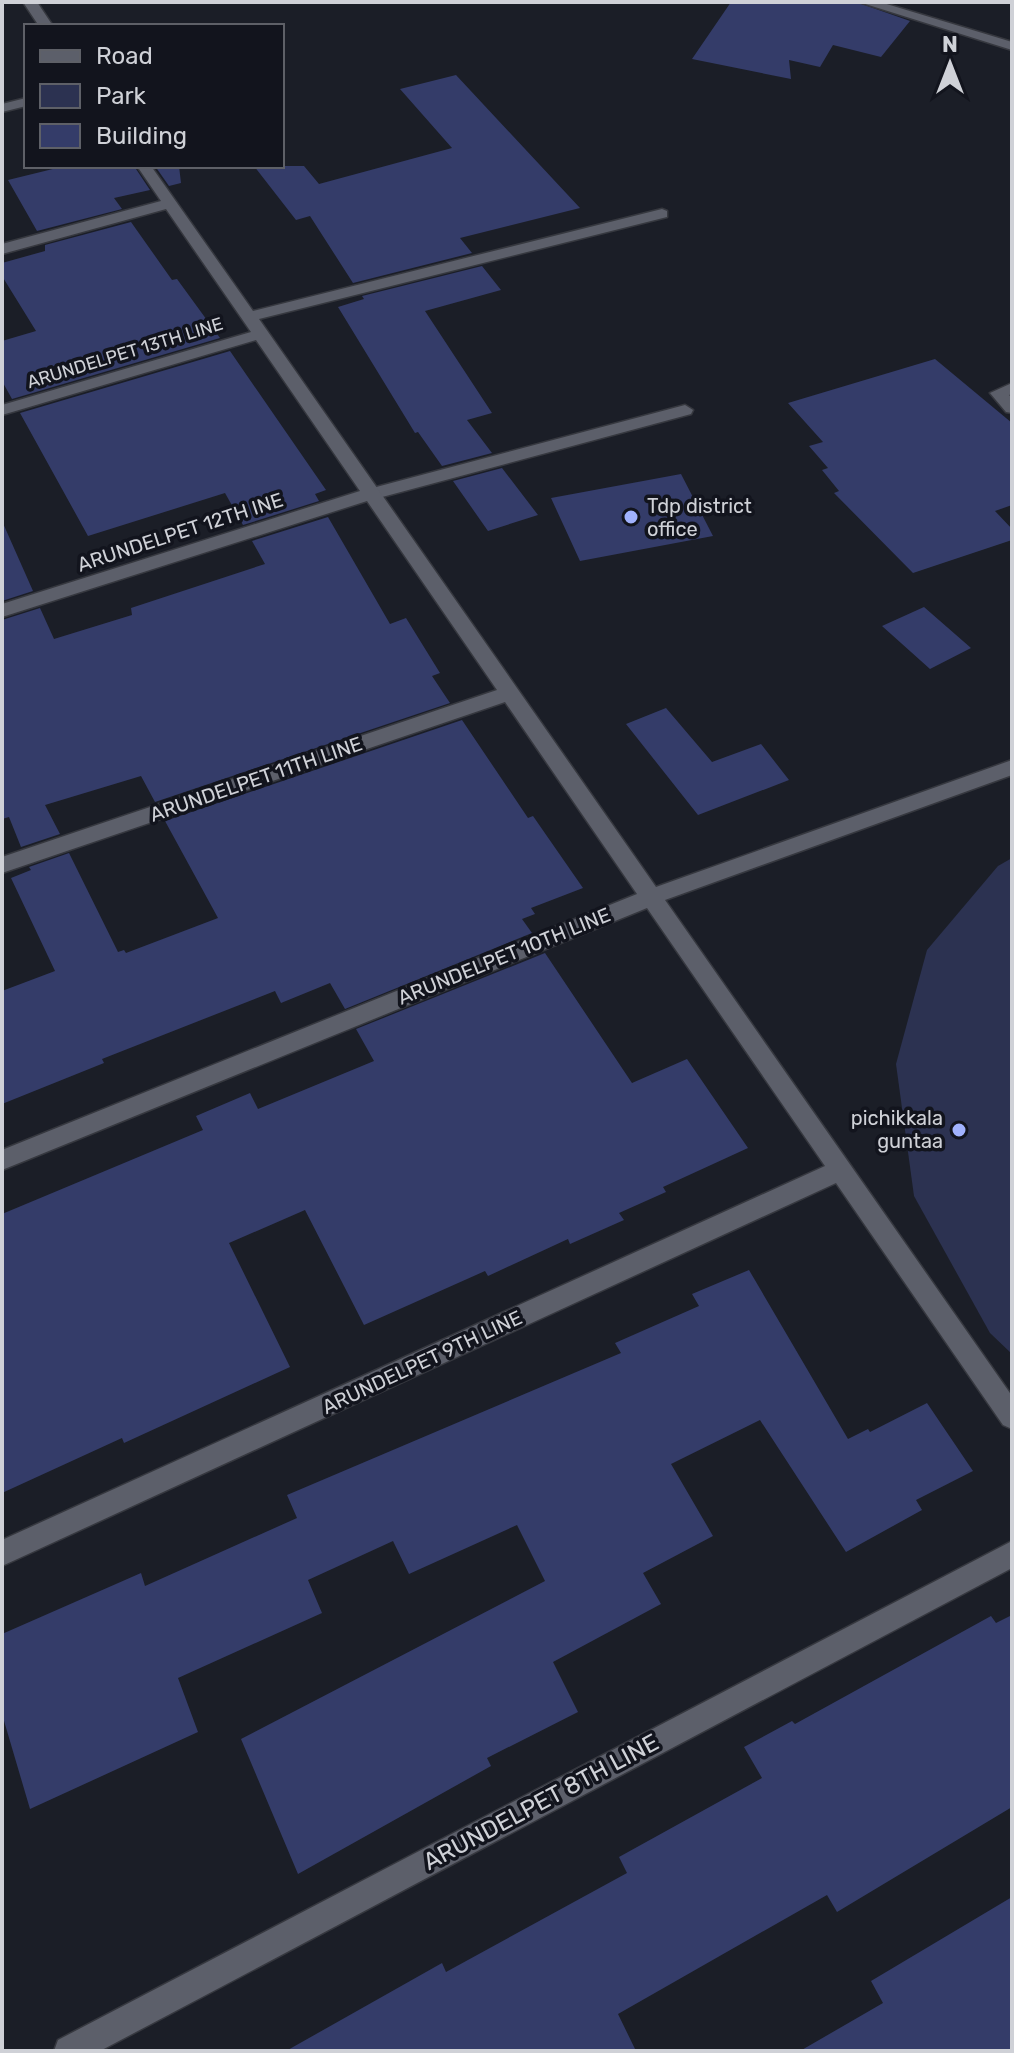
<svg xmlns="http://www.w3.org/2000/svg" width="1014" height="2053" font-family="Rubik,sans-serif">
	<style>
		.green { fill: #2c3251 }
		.building { fill: #343c69 }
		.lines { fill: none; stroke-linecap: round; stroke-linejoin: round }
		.service-casing { stroke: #36383f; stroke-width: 3 }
		.minor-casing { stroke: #36383f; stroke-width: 3 }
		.tertiary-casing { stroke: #36383f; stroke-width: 3 }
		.service { fill: #5c5f6a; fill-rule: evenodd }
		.minor { fill: #5c5f6a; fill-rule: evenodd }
		.tertiary { fill: #5c5f6a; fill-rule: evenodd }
		.poi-dot { fill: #a1b2fd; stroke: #12141d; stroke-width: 3 }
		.labels { text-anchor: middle; stroke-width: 7; stroke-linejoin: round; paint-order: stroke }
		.far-street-label { font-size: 18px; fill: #cfd1d7; stroke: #12141d }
		.poi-label { font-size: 20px; fill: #cfd1d7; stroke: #12141d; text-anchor: start }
		.street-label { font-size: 20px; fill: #cfd1d7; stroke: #12141d }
		.near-street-label { font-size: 24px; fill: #cfd1d7; stroke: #12141d }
	</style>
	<rect width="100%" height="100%" fill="#1b1e27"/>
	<path class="green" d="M 1012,858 L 1012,1354 L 990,1333 L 914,1196 L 896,1064 L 927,950 L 998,866 Z"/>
	<path class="building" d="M 731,2 L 856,2 L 910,21 L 881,57 L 833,45 L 820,67 L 789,60 L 791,79 L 692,59 Z
		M 456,75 L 580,208 L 460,238 L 472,253 L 353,283 L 310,216 L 296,220 L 254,166 L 304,166 L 319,184 L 452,148 L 400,89 Z
		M 65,166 L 134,166 L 150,190 L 114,198 L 122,209 L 37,231 L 8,180 Z
		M 155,166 L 179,166 L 181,183 L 169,186 Z
		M 131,222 L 172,280 L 177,279 L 220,338 L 12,399 L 2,381 L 2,341 L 36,331 L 2,276 L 2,263 L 45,251 L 45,245 Z
		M 482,266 L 501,290 L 425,311 L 492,413 L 467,420 L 492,453 L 442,466 L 418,432 L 415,433 L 338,307 L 364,299 L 362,296 Z
		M 230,351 L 326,490 L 315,494 L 319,501 L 243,525 L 225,493 L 88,536 L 20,413 Z
		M 935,359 L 1012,423 L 1012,505 L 995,511 L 1012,529 L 1012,540 L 913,573 L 834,493 L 839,491 L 822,470 L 828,468 L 809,446 L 823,442 L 788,403 Z
		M 502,468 L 538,515 L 488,531 L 453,481 Z
		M 681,474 L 713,536 L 580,561 L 551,498 Z
		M 328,517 L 390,624 L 406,618 L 440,673 L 432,676 L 450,703 L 155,802 L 141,776 L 45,805 L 60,834 L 21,847 L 9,817 L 2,819 L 2,620 L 40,608 L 54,639 L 132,615 L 131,608 L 265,564 L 252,541 Z
		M 2,521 L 33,591 L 2,601 Z
		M 924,607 L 971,648 L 930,669 L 882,626 Z
		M 666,708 L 712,762 L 761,744 L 789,780 L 698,815 L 626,724 Z
		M 462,720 L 528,818 L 533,816 L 583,888 L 531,908 L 535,914 L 522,919 L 532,933 L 345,1009 L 330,983 L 281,1003 L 275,991 L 102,1059 L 104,1063 L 2,1104 L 2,991 L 55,971 L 11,878 L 31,870 L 29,867 L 69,853 L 118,952 L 124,950 L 126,953 L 218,918 L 165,821 Z
		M 545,953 L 632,1083 L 687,1059 L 748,1148 L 663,1187 L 666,1192 L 619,1213 L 624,1220 L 570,1244 L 568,1239 L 488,1276 L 485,1271 L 364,1325 L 305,1210 L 229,1243 L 290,1367 L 124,1443 L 122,1438 L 2,1493 L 2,1214 L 203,1130 L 196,1116 L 250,1093 L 258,1109 L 374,1061 L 356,1029 Z
		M 749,1270 L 848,1439 L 868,1429 L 870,1432 L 927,1403 L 973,1471 L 916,1500 L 922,1510 L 846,1552 L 760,1420 L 671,1464 L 713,1536 L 643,1573 L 661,1604 L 553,1662 L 578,1712 L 487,1758 L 491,1766 L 298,1874 L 241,1739 L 545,1581 L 517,1525 L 409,1574 L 393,1541 L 308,1580 L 322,1613 L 178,1678 L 198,1732 L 30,1809 L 2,1714 L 2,1634 L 141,1573 L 145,1586 L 297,1518 L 287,1495 L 621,1353 L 615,1343 L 699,1306 L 692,1294 Z
		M 1012,1615 L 1012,1807 L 837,1912 L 827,1895 L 618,2014 L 636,2051 L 286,2051 L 442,1963 L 446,1972 L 627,1873 L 619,1857 L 762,1778 L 744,1747 L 792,1721 L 795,1724 L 991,1616 L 996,1623 Z
		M 1012,1897 L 1012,2051 L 800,2051 L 883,2003 L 871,1981 Z"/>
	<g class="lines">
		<defs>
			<path id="service" d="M 685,405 L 693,410 L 691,414 L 371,500 L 362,494 L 365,490 Z"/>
			<path id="minor" d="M 23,2 L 37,2 L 53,26 L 39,26 Z
				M 26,98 L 26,106 L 2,112 L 2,104 Z
				M 137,166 L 151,166 L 253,311 L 662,209 L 667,211 L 667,217 L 259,319 L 656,887 L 1012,760 L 1012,775 L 665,900 L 1012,1396 L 1012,1429 L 1003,1425 L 836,1183 L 2,1566 L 2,1540 L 825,1166 L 647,908 L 2,1170 L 2,1150 L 637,894 L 505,702 L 2,873 L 2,857 L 497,690 L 367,501 L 2,617 L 2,604 L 360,491 L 256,340 L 2,415 L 2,405 L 251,332 L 166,209 L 2,254 L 2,244 L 161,201 Z
				M 1012,383 L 1012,394 L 1009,395 L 1012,398 L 1012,413 L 1006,412 L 990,393 Z
				M 1012,1541 L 1012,1568 L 100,2051 L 54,2051 L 58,2040 Z"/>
			<path id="tertiary" d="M 859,2 L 880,2 L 1012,42 L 1012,50 Z"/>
		</defs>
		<use href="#service" class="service-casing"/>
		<use href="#minor" class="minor-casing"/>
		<use href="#tertiary" class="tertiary-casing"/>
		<use href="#service" class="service"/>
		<use href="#minor" class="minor"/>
		<use href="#tertiary" class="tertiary"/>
	</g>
	<g class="poi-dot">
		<circle cx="631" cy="517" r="8"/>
		<circle cx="959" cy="1130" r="8"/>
	</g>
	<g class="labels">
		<g class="far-street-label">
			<text transform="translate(125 353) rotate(-17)" y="6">ARUNDELPET 13TH LINE</text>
		</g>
		<g class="poi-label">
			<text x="647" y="513">Tdp district<tspan x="647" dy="23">office</tspan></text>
			<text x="943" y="1125" text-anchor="end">pichikkala<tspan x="943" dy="23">guntaa</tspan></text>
		</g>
		<g class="street-label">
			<text transform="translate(180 532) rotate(-18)" y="7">ARUNDELPET 12TH INE</text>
			<text transform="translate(256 779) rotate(-19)" y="7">ARUNDELPET 11TH LINE</text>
			<text transform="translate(504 956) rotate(-22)" y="7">ARUNDELPET 10TH LINE</text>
			<text transform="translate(422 1362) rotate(-25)" y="7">ARUNDELPET 9TH LINE</text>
		</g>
		<g class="near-street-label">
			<text transform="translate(541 1802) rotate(-28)" y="8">ARUNDELPET 8TH LINE</text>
		</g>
	</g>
	<rect width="1014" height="2053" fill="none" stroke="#cfd1d7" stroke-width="8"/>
	<rect x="24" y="24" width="260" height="144" fill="#12141d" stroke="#5e6067" stroke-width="2"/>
	<rect x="40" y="50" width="40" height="12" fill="#5c5f6a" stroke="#5e6067" stroke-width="2"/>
	<text x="96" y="64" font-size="24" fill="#cfd1d7">Road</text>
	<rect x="40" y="84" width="40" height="24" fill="#2c3251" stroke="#5e6067" stroke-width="2"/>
	<text x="96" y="104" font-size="24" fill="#cfd1d7">Park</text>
	<rect x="40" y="124" width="40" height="24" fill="#343c69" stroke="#5e6067" stroke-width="2"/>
	<text x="96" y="144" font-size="24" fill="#cfd1d7">Building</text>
	<g transform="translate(950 64)" stroke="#12141d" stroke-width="6" paint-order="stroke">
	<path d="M0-6L14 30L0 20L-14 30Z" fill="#cfd1d7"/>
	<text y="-12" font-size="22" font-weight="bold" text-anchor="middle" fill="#cfd1d7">N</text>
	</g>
</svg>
